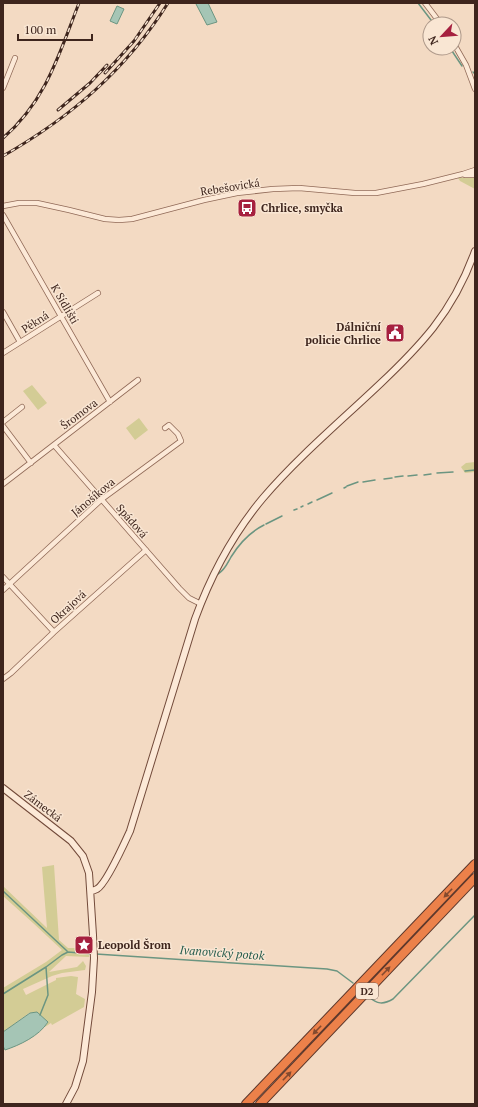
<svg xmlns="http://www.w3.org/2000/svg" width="478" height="1107" font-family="'PT Serif',serif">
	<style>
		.green { fill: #d3cc95 }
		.water { fill: #a5c5b5; stroke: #6b9581 }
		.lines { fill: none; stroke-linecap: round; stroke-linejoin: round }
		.stream { stroke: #6b9581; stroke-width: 1.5 }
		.street-casing { stroke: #906957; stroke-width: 6 }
		.secondary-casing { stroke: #724a3a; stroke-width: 8 }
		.highway-casing { stroke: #5d382c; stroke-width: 10 }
		.street { stroke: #fce9d7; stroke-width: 4.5 }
		.secondary { stroke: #fce9d7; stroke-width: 6 }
		.highway { stroke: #ec814a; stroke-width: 8 }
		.rail-casing { stroke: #3e251d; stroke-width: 3 }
		.rail { stroke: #f9e6d3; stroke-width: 1.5; stroke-dasharray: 4.5; stroke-linecap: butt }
		.oneway { fill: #844a2f }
		.labels { text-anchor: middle; stroke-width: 3; stroke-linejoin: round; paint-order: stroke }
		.shield { fill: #f9e6d3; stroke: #765f54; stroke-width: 1 }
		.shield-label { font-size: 10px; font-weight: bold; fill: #3e251d }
		.street-label { font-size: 11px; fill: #3e251d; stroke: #f9e6d3 }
		.poi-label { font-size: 11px; font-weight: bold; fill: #3e251d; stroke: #f9e6d3; text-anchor: start }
		.water-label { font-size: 12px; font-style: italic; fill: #2a5f50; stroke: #f9e6d3 }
	</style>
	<rect width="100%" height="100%" fill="#f3dac3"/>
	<path class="green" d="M 470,177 L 475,178 L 475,189 L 460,181 L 458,178 Z
		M 32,385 L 47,403 L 38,410 L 23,391 Z
		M 139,418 L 148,430 L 135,440 L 126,428 Z
		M 475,462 L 475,472 L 465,473 L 461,467 L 466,463 Z
		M 54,865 L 59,940 L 68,948 L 75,948 L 88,938 L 89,957 L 66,956 L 49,972 L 77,967 L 83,961 L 86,966 L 85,970 L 62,973 L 52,976 L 23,989 L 26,995 L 56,980 L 56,978 L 71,976 L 78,977 L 76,994 L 85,999 L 84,1007 L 52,1025 L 51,1023 L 45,1027 L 48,1022 L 37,1012 L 29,1013 L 3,1032 L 3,988 L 46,962 L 62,950 L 33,923 L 3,896 L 3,886 L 47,928 L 42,867 Z"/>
	<path class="water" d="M 198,3 L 208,3 L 217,22 L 207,25 L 196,4 Z
		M 117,6 L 124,9 L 117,24 L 110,21 Z
		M 37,1012 L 48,1022 C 39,1036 20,1045 5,1050 L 3,1046 L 3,1032 L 30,1013 Z"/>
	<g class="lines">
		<path class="stream" d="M 418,3 L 431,20
			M 450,48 L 462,66
			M 473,72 L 475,74
			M 465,471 L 475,470
			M 437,473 L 453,472
			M 424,475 L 431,474
			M 408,476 L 417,475
			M 395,477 L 403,476
			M 384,479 L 392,478
			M 363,482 L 375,480
			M 347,486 L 358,482
			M 344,488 L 346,487
			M 317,500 L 332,493
			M 308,504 L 312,502
			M 301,507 L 303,506
			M 294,510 L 297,509
			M 266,524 L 282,516
			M 218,574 C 225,570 227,564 231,557 C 239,544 250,532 264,525
			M 3,891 L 67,951
			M 96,954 L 327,969 L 337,971 L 353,983
			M 3,994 L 46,967 L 62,955 L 68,952 L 92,954
			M 369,997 C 377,1004 383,1005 393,999 L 475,915
			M 40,1015 L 48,995 L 46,967"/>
		<defs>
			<path id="street" d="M 425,3 L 441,24
				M 454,44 L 466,65 L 475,89
				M 3,88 L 15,58
				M 465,175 L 475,175
				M 3,206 L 19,203 L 37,203 L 69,210 L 105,219 L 119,220 L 132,219 L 204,200 L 237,193 L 273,189 L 299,188 L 355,193 L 376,193 L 423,184 L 463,174 L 475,170
				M 3,215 L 110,402
				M 3,312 L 20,342
				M 3,353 L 98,293
				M 3,422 L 22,407
				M 3,426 L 31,463
				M 54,445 L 179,588 L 189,598 L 201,604
				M 3,484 L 138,380
				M 3,577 L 54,632
				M 3,590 L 102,499 L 181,441 L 178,434 L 169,425 L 165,428
				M 3,679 L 11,673 L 54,632 L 146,550"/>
			<path id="secondary" d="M 3,788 L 71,841 L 83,856 L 89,873 L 93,935 L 94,958 L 92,992 L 83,1061 L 75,1087 L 66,1104
				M 91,891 C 92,891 95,890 97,889 C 106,884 125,842 130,831 L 195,619 C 211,575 233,534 263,498 C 298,457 342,420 381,383 C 399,366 417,348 433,328 C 451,305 465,279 475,251"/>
			<path id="highway" d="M 246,1104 L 475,864
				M 260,1104 L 475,878"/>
		</defs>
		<use href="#street" class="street-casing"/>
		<use href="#secondary" class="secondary-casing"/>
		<use href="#highway" class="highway-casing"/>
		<use href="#street" class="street"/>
		<use href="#secondary" class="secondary"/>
		<use href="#highway" class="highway"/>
		<defs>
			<path id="rail" d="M 105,73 L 134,41 L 160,3
				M 58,110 L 90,83 L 107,65
				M 3,138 C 46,101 59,54 79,3
				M 3,156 C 71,117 126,70 168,3"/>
		</defs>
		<use href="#rail" class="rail-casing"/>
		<use href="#rail" class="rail"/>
	</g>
	<defs><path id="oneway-solid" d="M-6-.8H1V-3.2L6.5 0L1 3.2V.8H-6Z"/></defs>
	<g class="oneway">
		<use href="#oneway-solid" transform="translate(448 893) rotate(134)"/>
		<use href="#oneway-solid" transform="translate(386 971) rotate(-46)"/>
		<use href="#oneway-solid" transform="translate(317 1030) rotate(134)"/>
		<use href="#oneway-solid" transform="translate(287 1076) rotate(-46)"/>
	</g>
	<defs>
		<symbol id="bus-square" viewBox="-11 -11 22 22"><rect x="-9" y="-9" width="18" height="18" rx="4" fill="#a6203f" stroke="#f9e6d3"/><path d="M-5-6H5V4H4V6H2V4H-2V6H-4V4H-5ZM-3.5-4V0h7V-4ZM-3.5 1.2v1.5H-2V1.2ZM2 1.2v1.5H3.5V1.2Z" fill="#fff"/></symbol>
		<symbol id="civic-square" viewBox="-11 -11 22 22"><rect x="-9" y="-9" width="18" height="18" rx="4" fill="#a6203f" stroke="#f9e6d3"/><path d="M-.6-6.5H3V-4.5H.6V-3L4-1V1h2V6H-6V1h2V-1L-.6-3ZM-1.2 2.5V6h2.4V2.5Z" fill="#fff"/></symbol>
		<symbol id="sight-square" viewBox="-11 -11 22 22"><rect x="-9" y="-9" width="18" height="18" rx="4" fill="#a6203f" stroke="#f9e6d3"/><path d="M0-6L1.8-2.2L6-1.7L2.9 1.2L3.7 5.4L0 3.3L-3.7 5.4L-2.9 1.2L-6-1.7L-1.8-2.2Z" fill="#fff"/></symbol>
	</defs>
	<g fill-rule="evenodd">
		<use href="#bus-square" x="236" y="197" width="22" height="22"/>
		<use href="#civic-square" x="384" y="322" width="22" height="22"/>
		<use href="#sight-square" x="73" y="934" width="22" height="22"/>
	</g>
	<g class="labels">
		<rect class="shield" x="356" y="983" width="22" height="16" rx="3"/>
		<g class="shield-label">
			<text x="367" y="995">D2</text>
		</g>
		<g class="street-label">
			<text transform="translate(230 187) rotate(-9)" y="4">Rebešovická</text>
			<text transform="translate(65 304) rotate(60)" y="4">K Sídlišti</text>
			<text transform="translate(35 322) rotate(-33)" y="4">Pěkná</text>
			<text transform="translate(79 414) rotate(-37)" y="4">Šromova</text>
			<text transform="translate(93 497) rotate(-40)" y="4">Jánošíkova</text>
			<text transform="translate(132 521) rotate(49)" y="4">Spádová</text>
			<text transform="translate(68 607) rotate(-42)" y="4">Okrajová</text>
			<text transform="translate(43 806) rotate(37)" y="4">Zámecká</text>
		</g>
		<g class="poi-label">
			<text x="261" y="212">Chrlice, smyčka</text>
			<text x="381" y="331" text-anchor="end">Dálniční<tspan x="381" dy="13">policie Chrlice</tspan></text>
			<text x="98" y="949">Leopold Šrom</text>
		</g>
		<g class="water-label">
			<text transform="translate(222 953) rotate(4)" y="4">Ivanovický potok</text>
		</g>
	</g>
	<rect width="478" height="1107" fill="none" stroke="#3e251d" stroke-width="8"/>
	<g transform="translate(442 36) rotate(244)"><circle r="19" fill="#f9e6d3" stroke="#ae998a"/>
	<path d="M0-3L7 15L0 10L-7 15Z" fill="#a6203f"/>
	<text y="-6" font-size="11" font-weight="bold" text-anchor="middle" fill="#3e251d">N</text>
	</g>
	<path d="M18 34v6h74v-6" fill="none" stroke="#3e251d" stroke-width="2"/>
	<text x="24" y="34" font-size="12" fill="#3e251d" stroke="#f9e6d3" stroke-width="3" paint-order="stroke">100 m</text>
</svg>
